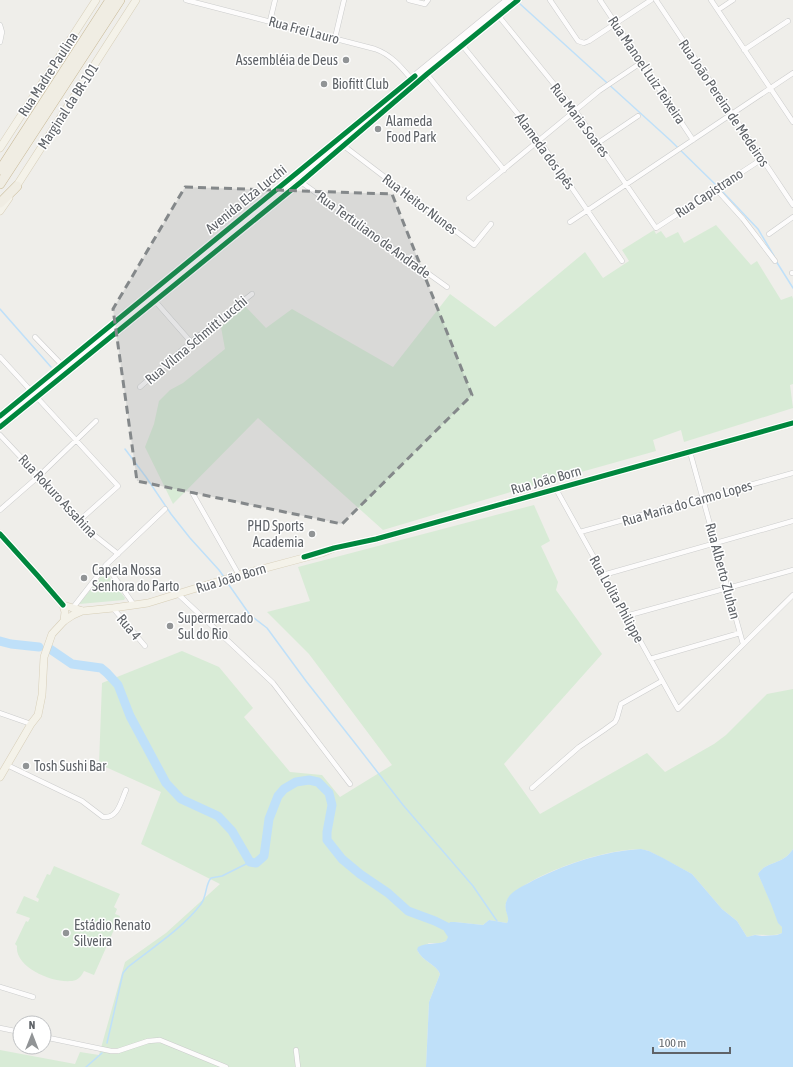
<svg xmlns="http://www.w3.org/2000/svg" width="793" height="1067" font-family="'Asap Condensed',sans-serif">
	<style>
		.green { fill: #d8ebd6 }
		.water { fill: #bfe0f9 }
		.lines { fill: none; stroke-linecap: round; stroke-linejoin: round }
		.stream { stroke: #bfe0f9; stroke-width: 1.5 }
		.river { stroke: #bfe0f9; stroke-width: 9 }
		.pedestrian-casing { stroke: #cbcccc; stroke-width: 4.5 }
		.minor-casing { stroke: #cbcccc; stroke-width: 5.5 }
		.secondary-casing { stroke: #cacacb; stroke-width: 8 }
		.primary-casing { stroke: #d7ceb8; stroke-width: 8 }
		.motorway-casing { stroke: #c8b996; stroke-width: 10 }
		.pedestrian { stroke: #fdfcfc; stroke-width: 3.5 }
		.minor { stroke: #fdfcfc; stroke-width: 4.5 }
		.secondary { stroke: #fdfcfc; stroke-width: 7 }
		.primary { stroke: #f4f2e9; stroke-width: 7 }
		.motorway { stroke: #f0ede3; stroke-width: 9 }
		.cycleway-casing { stroke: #fff; stroke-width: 8 }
		.cycleway { stroke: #00873e; stroke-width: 5 }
		.marked { fill: #84888a; fill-opacity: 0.2; stroke: #84888a; stroke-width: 3; stroke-dasharray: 8 5; stroke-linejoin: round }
		.poi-dot { fill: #919496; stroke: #fff; stroke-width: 1.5 }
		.labels { text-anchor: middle; stroke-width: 3; stroke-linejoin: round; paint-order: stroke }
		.street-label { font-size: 14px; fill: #5f6368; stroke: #fff }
		.poi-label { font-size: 14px; fill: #5f6368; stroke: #fff; text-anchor: start }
	</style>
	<rect width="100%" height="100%" fill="#efeeea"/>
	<path class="green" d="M 716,225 L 751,265 L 757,261 L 781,300 L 792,296 L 793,299 L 793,384 L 790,385 L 793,408 L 684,442 L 681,430 L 653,440 L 656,451 L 524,488 L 383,530 L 258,418 L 173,504 L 145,447 L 154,424 L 159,401 L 170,390 L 183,383 L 225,349 L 221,327 L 245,306 L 266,328 L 292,309 L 393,367 L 450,294 L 495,327 L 585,252 L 603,278 L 629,261 L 622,250 L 654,230 L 656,234 L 661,231 L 666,238 L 678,232 L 684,243 Z
		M 534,505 L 550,541 L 541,546 L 558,582 L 556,590 L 602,654 L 504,764 L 540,814 L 647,753 L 665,772 L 714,744 L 726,735 L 767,694 L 793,689 L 793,849 C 782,866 767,860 758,874 L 782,927 L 782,933 C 773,937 763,934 754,935 C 752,936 750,936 747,937 L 737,921 L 722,909 L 692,874 L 649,851 C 620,842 526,875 508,899 C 503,906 507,912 509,919 L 507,923 L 489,920 L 483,925 L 455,922 L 450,922 L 448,938 L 446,941 L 440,943 L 429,943 L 417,950 C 423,962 436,964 440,974 L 429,1002 L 426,1067 L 0,1067 L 0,1050 L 75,1064 L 80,1052 L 99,1055 L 125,962 L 166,933 L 220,884 L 141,844 L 161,792 L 99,764 L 102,683 L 182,651 L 219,667 L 253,708 L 244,717 L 290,772 L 322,775 L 340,797 L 392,765 L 309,654 L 267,612 L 310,601 L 298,567 Z
		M 104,573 L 107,574 L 125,598 L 124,600 L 79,604 Z
		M 54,866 L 120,894 L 114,907 L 117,909 L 115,914 L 120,916 L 94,975 L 84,971 C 82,975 80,978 76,980 C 58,986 14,968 17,946 L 15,944 L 26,921 L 28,922 L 30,918 L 16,913 L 24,896 L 38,902 L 39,899 L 36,897 L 47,874 L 50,875 Z"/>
	<path class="water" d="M 641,849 L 649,851 L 663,858 L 692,874 L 722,909 L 737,921 L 747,937 L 755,935 L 762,936 L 777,935 L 782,933 L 782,927 L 778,923 L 771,904 L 758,874 C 767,860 782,866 793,849 L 793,1067 L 426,1067 L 429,1002 L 440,974 C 436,964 423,962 417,950 L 418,947 C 427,942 437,945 446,941 L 448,937 L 444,931 L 450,922 L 455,922 L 483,925 L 489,920 L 507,923 C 512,916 499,909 510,895 C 517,888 527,884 536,879 C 569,863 604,851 641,849 Z"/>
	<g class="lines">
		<path class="stream" d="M 519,3 L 670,140 L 717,186
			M 720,189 L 758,229 L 774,256
			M 776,261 L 793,288
			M 0,309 L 51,367
			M 125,449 L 146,477 L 171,514 L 190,538 L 219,570 L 224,577
			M 229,585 L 250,615 L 267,628 L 306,681 L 358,747 L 403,805 L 473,886 L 497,921
			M 107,1043 L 123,973 L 128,967 C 152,948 183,928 201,904 C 207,896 205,885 211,878 L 222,876 L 250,862
			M 86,1067 L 102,1053"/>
		<path class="river" d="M 0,641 L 11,644 L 39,647
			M 50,649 L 72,664 L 101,668 L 107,673 L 118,685 L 130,716 L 166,783 L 181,799 L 218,816 L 232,831 L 250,862 L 256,863 L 264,856 L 269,819 L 278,796 L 284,789 L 296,782 L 309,780 L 318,782 L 329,793 L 332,805 L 327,832 L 327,840 L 342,859 L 360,874 L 388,893 L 408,911 L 435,921 L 447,927"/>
		<defs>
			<path id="pedestrian" d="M 0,422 L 377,112"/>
			<path id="minor" d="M 186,0 L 375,49 C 392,55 402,68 413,81
				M 409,0 L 425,4 L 428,0
				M 550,0 L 578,41 L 584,43 L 589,41 L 651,0
				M 600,0 L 693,140
				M 656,0 L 793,205
				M 711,0 L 793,122
				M 718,10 L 733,0
				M 497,14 L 575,110 L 656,228 L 762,159
				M 270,21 L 275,0
				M 0,25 L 2,32 L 0,42
				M 335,38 L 344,0
				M 462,45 L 539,140 L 622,261
				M 744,50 L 788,21
				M 425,72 L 504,170
				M 598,143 L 638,116
				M 344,146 L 474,245 L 491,224
				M 301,182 L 447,287
				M 716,189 L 743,219 L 775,261
				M 469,198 L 599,91 L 642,62
				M 570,222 L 793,73
				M 769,234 L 793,217
				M 792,273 L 793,273
				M 155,301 L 191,342
				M 35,337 L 62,365
				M 0,357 L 118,486 L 80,520
				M 140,387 L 191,342 L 252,294
				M 0,435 L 94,535 L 118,554
				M 690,452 L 743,644
				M 556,489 L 678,709 L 793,595
				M 193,494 L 239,575
				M 0,510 L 39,476 L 96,421
				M 580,532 L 793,473
				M 106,565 L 134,605
				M 603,575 L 793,521
				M 178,594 L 273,683 L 350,784
				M 113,608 L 145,646
				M 72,609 L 106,565 L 165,509
				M 626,616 L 793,570
				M 650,659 L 740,633
				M 0,713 L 31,724
				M 7,765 L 82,801 L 103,817 C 118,819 121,801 126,790
				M 532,788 L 579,747 L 604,730 L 615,722 L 617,718 L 621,704 L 662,681
				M 0,987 L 33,997
				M 0,1028 L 20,1032
				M 44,1037 L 111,1051 L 118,1051 L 148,1041 L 160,1040 L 226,1067
				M 296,1050 L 298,1067"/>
			<path id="secondary" d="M 0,416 L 508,0
				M 0,427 L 301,182 L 427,74 L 518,0"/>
			<path id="primary" d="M 0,148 L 96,0
				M 14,190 L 136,0
				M 0,211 L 9,198
				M 0,534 L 38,576 L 63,605 L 65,612 L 64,621
				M 63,605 L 83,611 L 113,608 L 148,603 L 239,575 L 322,553 L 334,548 L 376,539 L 793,423
				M 0,777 L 31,724 L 38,715 L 42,695 L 44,657 L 52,634 L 64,621 L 73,615 L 82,611"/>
			<path id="motorway" d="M 0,170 L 110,0
				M 0,184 L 120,0
				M 0,203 L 17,186"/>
		</defs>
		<use href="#pedestrian" class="pedestrian-casing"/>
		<use href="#minor" class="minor-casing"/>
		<use href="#secondary" class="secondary-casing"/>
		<use href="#primary" class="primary-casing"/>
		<use href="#motorway" class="motorway-casing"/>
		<use href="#pedestrian" class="pedestrian"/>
		<use href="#minor" class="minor"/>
		<use href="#secondary" class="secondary"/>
		<use href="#primary" class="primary"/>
		<use href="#motorway" class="motorway"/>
		<defs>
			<path id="cycleway" d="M 0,416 L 415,76
				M 0,427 L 301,182 L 427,74 L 518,0
				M 0,534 L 38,576 L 63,605
				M 304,557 L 334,548 L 376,539 L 793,423"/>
		</defs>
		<use href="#cycleway" class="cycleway-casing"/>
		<use href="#cycleway" class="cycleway"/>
	</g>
	<path class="marked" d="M 185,187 L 392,194 L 472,395 L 342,524 L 137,481 L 113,309 Z"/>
	<g class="poi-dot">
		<circle cx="346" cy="60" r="4"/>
		<circle cx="324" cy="84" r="4"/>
		<circle cx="378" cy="129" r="4"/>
		<circle cx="312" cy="534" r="4"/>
		<circle cx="84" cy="578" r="4"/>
		<circle cx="170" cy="626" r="4"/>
		<circle cx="26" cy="766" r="4"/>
		<circle cx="66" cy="933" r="4"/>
	</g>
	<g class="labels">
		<g class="street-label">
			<text transform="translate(304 30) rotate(15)" y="5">Rua Frei Lauro</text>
			<text transform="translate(647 70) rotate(56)" y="5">Rua Manoel Luiz Teixeira</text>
			<text transform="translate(48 74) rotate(-57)" y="5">Rua Madre Paulina</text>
			<text transform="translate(724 103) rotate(56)" y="5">Rua João Pereira de Medeiros</text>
			<text transform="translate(68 106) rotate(-57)" y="5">Marginal da BR-101</text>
			<text transform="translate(580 120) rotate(53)" y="5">Rua Maria Soares</text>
			<text transform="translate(545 151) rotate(54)" y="5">Alameda dos Ipês</text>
			<text transform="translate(709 193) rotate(-33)" y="5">Rua Capistrano</text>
			<text transform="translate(246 199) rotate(-39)" y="5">Avenida Elza Lucchi</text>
			<text transform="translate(420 204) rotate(37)" y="5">Rua Heitor Nunes</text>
			<text transform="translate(374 235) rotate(36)" y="5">Rua Tertuliano de Andrade</text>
			<text transform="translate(196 340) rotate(-40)" y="5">Rua Vilma Schmitt Lucchi</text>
			<text transform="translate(546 480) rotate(-16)" y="5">Rua João Born</text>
			<text transform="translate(58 496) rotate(47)" y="5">Rua Rokuro Assahina</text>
			<text transform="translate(687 503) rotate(-16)" y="5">Rua Maria do Carmo Lopes</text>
			<text transform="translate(723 571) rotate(75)" y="5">Rua Alberto Zluhan</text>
			<text transform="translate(231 578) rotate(-17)" y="5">Rua João Born</text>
			<text transform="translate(617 599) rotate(61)" y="5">Rua Lolita Philippe</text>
			<text transform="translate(129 627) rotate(50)" y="5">Rua 4</text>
		</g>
		<g class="poi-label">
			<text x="338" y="65" text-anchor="end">Assembléia de Deus</text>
			<text x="332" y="89">Biofitt Club</text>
			<text x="386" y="126">Alameda<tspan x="386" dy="16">Food Park</tspan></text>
			<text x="304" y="531" text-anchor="end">PHD Sports<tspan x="304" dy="16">Academia</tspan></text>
			<text x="92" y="575">Capela Nossa<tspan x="92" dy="16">Senhora do Parto</tspan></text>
			<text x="178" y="623">Supermercado<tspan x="178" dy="16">Sul do Rio</tspan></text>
			<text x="34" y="771">Tosh Sushi Bar</text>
			<text x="74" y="930">Estádio Renato<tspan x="74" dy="16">Silveira</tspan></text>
		</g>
	</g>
	<g transform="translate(32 1035)"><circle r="19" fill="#ffffff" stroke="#bfc1c3"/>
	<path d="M0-3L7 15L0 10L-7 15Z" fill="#919496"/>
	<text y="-6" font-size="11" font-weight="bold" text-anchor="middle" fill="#5f6368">N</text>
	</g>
	<path d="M653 1047v6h77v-6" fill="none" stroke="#5f6368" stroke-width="2"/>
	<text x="659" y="1047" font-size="12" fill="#5f6368" stroke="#ffffff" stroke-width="3" paint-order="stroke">100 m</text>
</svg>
